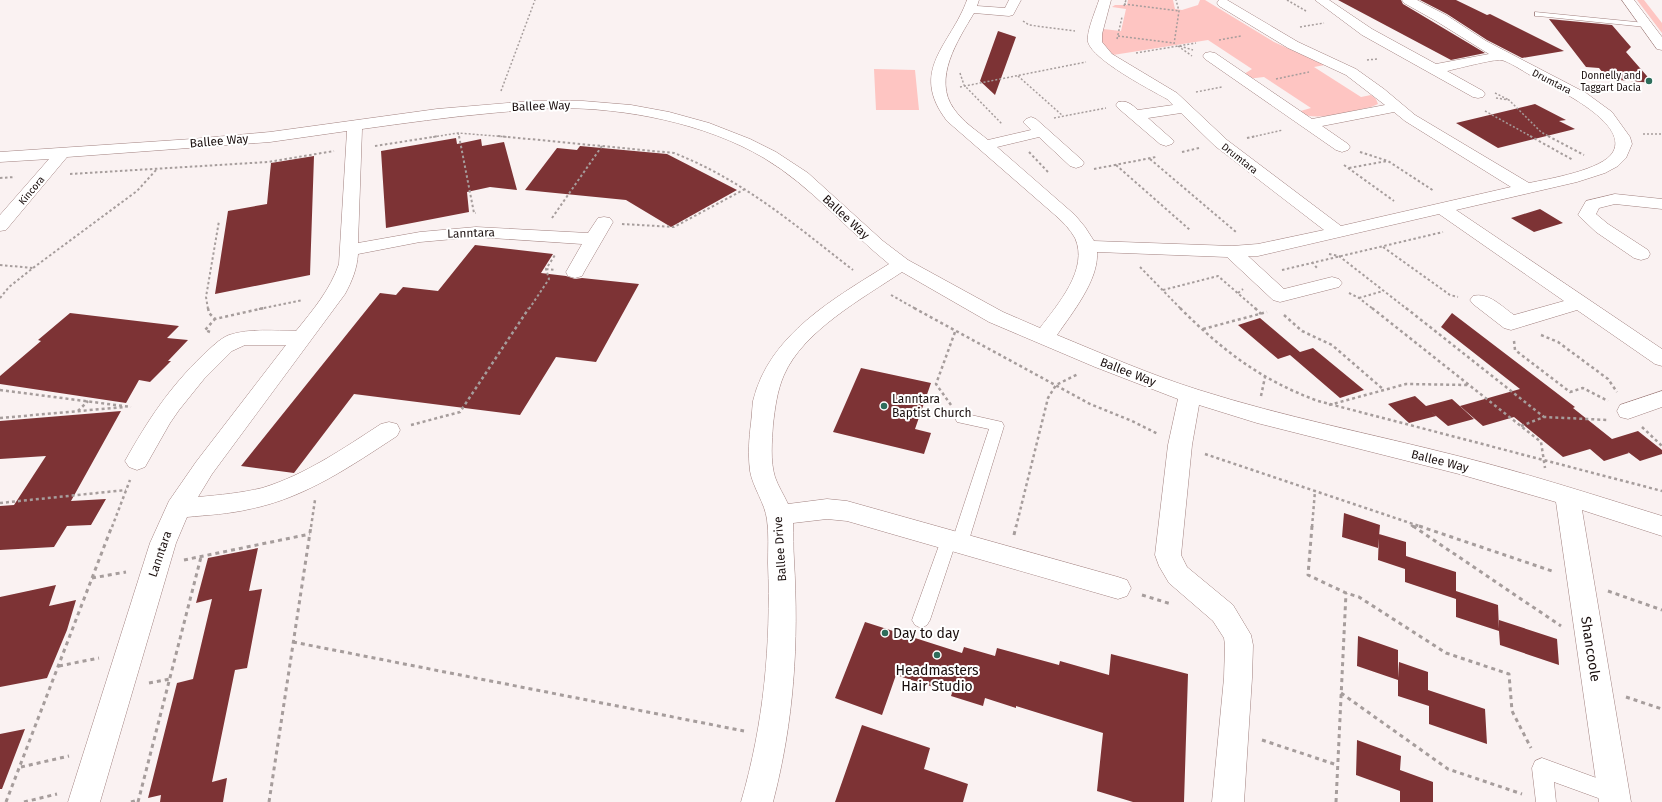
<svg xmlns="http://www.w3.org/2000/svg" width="1662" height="802" font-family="'Fira Sans',sans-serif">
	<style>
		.green { fill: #fec5c2 }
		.building { fill: #7d3335 }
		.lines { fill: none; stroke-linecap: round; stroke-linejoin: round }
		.lane-casing { stroke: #a28280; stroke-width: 1 }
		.street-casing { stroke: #a28280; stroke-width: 1 }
		.path-far3 { stroke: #a69d9c; stroke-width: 1.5; stroke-dasharray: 2 2; stroke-linecap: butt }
		.path-far2 { stroke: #a69d9c; stroke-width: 2; stroke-dasharray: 2.5 2.5; stroke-linecap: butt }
		.path-far1 { stroke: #a69d9c; stroke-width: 2.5; stroke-dasharray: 3 3; stroke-linecap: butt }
		.path { stroke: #a69d9c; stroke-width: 3; stroke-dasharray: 4 4; stroke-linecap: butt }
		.lane { fill: #fff; fill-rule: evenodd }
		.street { fill: #fff; fill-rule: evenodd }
		.poi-dot { fill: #2e6d5b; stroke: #fff; stroke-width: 1.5 }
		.labels { text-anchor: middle; stroke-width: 4; stroke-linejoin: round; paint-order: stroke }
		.far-poi-label { font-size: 10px; fill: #190e0d; stroke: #fff; text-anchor: end }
		.far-street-label { font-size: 10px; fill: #190e0d; stroke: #fff }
		.street-label { font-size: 12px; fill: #190e0d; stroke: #fff }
		.poi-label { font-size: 12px; fill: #190e0d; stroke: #fff; text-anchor: start }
		.near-poi-label { font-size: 14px; fill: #190e0d; stroke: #fff; text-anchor: start }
		.near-street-label { font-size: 14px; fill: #190e0d; stroke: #fff }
	</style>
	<rect width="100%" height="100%" fill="#faf2f2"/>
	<path class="green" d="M 1128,0 L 1173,0 L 1175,9 L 1182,10 L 1198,5 L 1200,0 L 1205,0 L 1274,42 L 1325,65 L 1314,67 L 1361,97 L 1371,95 L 1376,99 L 1378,104 L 1371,107 C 1349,111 1317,123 1297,112 L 1311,108 L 1264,77 L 1247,79 L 1244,74 L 1252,69 L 1208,40 L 1113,55 C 1103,45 1098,43 1103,29 L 1121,31 L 1126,9 L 1112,7 L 1115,5 L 1127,5 Z
		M 1637,0 L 1644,0 L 1662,23 L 1662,33 Z
		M 874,69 L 915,70 L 919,110 L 876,110 Z"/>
	<path class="building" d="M 1338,0 L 1401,0 L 1403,4 L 1485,53 L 1451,60 Z
		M 1420,0 L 1456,0 L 1487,15 L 1490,14 L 1564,51 L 1522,58 L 1487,40 L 1447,14 Z
		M 1549,19 L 1612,25 L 1631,47 L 1626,52 L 1653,83 L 1608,79 L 1599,68 L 1586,67 Z
		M 998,31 L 1016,37 L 995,95 L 980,81 Z
		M 1535,104 L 1566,120 L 1559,121 L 1575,129 L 1498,148 L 1456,123 Z
		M 456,138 L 457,144 L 481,139 L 482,146 L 504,142 L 517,190 L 490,187 L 467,192 L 469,212 L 386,228 L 381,151 Z
		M 580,146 L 667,154 L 737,190 L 671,227 L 626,200 L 525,190 L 557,148 L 577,150 Z
		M 314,156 L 310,275 L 215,294 L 228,211 L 267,204 L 271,163 Z
		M 1540,209 L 1563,223 L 1534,232 L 1511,218 Z
		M 475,245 L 553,254 L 541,273 L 566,276 L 575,279 L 582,278 L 639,284 L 596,362 L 556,357 L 520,415 L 354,394 L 294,473 L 241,466 L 380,293 L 396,295 L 403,287 L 438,291 Z
		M 70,313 L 179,326 L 167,338 L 188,340 L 168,361 L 171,361 L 150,382 L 139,380 L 126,403 L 0,384 L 0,376 L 41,341 L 38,340 Z
		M 1452,313 L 1575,407 L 1573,408 L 1612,439 L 1638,431 L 1662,450 L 1662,454 L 1640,461 L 1628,452 L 1629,453 L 1604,461 L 1590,449 L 1563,457 L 1514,417 L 1483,426 L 1460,406 L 1520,389 L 1441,327 Z
		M 1260,318 L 1300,352 L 1313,348 L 1364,390 L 1340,398 L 1290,355 L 1278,359 L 1238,325 Z
		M 861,368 L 931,383 L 915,429 L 931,433 L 924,454 L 833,432 Z
		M 1415,396 L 1426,406 L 1452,399 L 1474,419 L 1448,426 L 1429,410 L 1436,416 L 1409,423 L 1388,404 Z
		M 121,411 L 71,501 L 106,499 L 91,525 L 67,526 L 54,547 L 0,550 L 0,506 L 14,505 L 46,456 L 0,459 L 0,421 Z
		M 1344,513 L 1380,525 L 1378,548 L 1342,537 Z
		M 1379,534 L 1406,542 L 1406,556 L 1456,572 L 1456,599 L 1405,582 L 1405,569 L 1378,560 Z
		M 258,548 L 249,591 L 262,589 L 247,668 L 235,670 L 212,782 L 227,778 L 223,802 L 160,802 L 161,795 L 148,798 L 177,683 L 193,679 L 212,599 L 196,603 L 208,558 Z
		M 56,585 L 49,606 L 76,600 L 67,630 L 47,678 L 0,687 L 0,597 Z
		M 1456,591 L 1498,605 L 1499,629 L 1499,620 L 1557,639 L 1559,665 L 1500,645 L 1499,631 L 1456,617 Z
		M 865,622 L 962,653 L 964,647 L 995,656 L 997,648 L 1059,665 L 1060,661 L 1109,675 L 1111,654 L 1188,674 L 1184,802 L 1133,802 L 1097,791 L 1103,733 L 1016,706 L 1016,708 L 985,698 L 983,706 L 951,696 L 952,693 L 896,675 L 882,715 L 835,698 Z
		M 1358,636 L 1398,650 L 1398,678 L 1399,662 L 1428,672 L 1428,690 L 1485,709 L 1487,744 L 1429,724 L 1429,706 L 1398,696 L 1398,680 L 1357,666 Z
		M 862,725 L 930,748 L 924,769 L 968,784 L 963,802 L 835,802 Z
		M 25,729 L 2,789 L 0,789 L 0,734 Z
		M 1357,740 L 1401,756 L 1400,770 L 1433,782 L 1433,802 L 1400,802 L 1400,791 L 1356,775 Z"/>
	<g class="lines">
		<defs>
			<path id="lane" d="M 1535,12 L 1646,23 L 1650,25 L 1646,27 L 1538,16 L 1535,16 Z
				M 962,413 L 1002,422 L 1004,426 L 968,543 L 966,548 L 960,550 L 954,548 L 930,620 L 927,625 L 921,628 L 915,625 L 912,620 L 941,540 L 943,535 L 949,533 L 954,535 L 989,429 L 957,422 L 955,418 L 957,414 Z
				M 1542,758 L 1621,787 L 1624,794 L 1621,801 L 1609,802 L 1554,782 L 1556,802 L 1536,802 L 1532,768 L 1535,761 Z"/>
			<path id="street" d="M 967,0 L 979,0 L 977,6 L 1005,8 L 1009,0 L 1021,0 L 1013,15 L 1009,16 L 974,13 C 958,40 932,79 954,109 C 963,122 976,130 988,140 L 1031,130 L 1023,122 L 1026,119 L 1031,117 L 1036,119 L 1082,160 L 1084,163 L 1082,166 L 1076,168 L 1070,166 L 1039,137 L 997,147 L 1075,215 L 1085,227 L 1094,241 L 1232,246 L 1258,244 L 1324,230 L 1215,146 L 1181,113 L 1148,118 L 1174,141 L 1172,144 L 1166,146 L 1160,144 L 1118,108 L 1116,105 L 1118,102 C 1127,100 1131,104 1138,110 L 1173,105 L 1167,99 C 1149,89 1093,60 1088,42 C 1086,32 1096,10 1099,0 L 1111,0 L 1102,34 L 1102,42 L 1112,54 L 1177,93 L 1227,140 L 1341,226 L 1511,187 L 1405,121 L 1394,112 L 1322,126 L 1348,144 L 1350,147 L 1348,150 L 1342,152 L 1336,150 L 1205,59 L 1203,56 L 1205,53 L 1210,52 L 1215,53 L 1312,119 L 1385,105 L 1346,75 L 1288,48 L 1219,6 L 1217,3 L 1219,0 L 1227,0 L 1298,42 L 1356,69 L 1384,89 L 1415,115 L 1529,183 C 1548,179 1603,170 1613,152 C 1630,122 1551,86 1530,75 C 1523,71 1508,61 1501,60 C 1494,59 1456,69 1447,71 L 1483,91 L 1485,94 L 1483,97 L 1478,98 L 1473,97 L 1362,35 L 1315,0 L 1329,0 L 1372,29 L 1436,64 L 1489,54 L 1436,21 L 1404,3 L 1402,0 L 1417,0 L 1446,15 L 1486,41 L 1586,93 L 1612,112 L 1630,137 L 1632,144 L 1626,158 L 1618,166 L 1605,173 L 1577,182 L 1456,210 L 1662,349 L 1662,366 L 1655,364 L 1577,310 L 1511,330 L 1504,328 L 1473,304 L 1470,300 L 1473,296 C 1489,292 1502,307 1514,315 L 1564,301 L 1439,214 L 1258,256 L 1248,256 L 1284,289 L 1332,277 L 1339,279 L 1342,283 L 1339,287 L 1280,302 L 1273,300 L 1227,257 L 1097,252 C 1099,280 1072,313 1057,335 C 1103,354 1151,375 1199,390 C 1284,417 1372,434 1458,456 C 1526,473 1594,495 1662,516 L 1662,536 L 1582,510 L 1631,802 L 1599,802 L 1556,502 L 1459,474 L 1257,423 L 1199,405 L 1192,445 L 1181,555 L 1187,567 L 1233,605 L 1251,635 L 1253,645 L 1252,678 L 1244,802 L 1212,802 L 1224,678 L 1225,645 L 1224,638 L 1213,621 L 1169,583 L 1159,566 L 1155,555 L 1168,445 L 1178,399 L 1095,367 L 989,322 L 902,272 C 863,298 803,331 784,375 C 777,391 775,408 773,425 C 772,441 770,461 775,477 C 778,486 784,495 788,504 L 827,499 L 847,501 L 1118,577 L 1127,580 L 1131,588 L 1127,596 L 1118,599 L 847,521 L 827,519 L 793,523 C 794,535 793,548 794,560 C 799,643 794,721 773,802 L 741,802 C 764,723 771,645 768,563 C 768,549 769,534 767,520 C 765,503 753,488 750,471 C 748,455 749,438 751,423 C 752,416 752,408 753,401 C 769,334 835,298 889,264 C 847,230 811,186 764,158 C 705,123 626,108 558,108 C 536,109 514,111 492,113 C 448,117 405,123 362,129 L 358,243 L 420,232 L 476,227 L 588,233 L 598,218 L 604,217 L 610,218 L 613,222 L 584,272 L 582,276 L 575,278 L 568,276 L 566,272 L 582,244 L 476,237 L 420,242 L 358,254 C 357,269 352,281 345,294 L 212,474 L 198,497 C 220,495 241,493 262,488 C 305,475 344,448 381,424 L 389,422 L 397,424 L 400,430 L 397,436 C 351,466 305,498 250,509 C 229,514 208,515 187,517 L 176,543 L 100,802 L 68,802 L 150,543 L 169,501 L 196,462 L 286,345 L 245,345 L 232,351 L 204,379 L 179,410 L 170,423 L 145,467 L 137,470 L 129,467 L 125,461 C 148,420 169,388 203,355 C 211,348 219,339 229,335 C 250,328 275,331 296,331 C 313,310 330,290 339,264 L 347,131 L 270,142 L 67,157 L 6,230 L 0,231 L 0,215 L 49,159 L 0,162 L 0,152 L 192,139 L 270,132 L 437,109 L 532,101 L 583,101 L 631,105 L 669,112 L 709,123 L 750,139 L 776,152 L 808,173 L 883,241 L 908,260 L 1003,312 L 1040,328 C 1058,304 1089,269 1075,238 C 1070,229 1062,221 1055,215 L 947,121 C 908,70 951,45 967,0 Z
				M 1622,0 L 1634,0 L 1662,37 L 1662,50 L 1657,49 Z
				M 1615,194 L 1662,199 L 1662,209 L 1615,204 L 1599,208 L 1596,214 L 1608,224 L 1648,250 L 1650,254 L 1648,258 L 1641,260 L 1634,258 L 1596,232 L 1578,215 L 1586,201 Z
				M 1662,391 L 1662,407 L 1628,419 L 1620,417 L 1617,411 L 1620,405 Z"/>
		</defs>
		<use href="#lane" class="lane-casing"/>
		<use href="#street" class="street-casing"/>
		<path class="path-far3" d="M 1287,0 L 1306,11
			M 1124,4 L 1179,11
			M 1124,6 L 1126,0
			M 1023,21 L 1029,25 L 1075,31
			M 1300,27 L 1324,23
			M 1118,36 L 1173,43
			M 1117,39 L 1122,17
			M 1219,40 L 1241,36
			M 1174,44 L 1179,11 L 1176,0
			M 1178,46 L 1192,56
			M 1180,46 L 1193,50
			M 1136,53 L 1196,43
			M 1367,60 L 1377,59
			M 960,73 L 964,85 L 1002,124
			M 1018,76 L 1063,116
			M 1276,79 L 1309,72
			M 960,87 L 1086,62
			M 501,91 L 535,0
			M 1196,92 L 1222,87
			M 1495,93 L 1509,100
			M 1496,98 L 1509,100 L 1541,132 L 1550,137
			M 1485,111 L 1532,137
			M 1054,118 L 1106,108
			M 458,133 L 459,137
			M 1643,134 L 1662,134
			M 433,137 L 458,133 L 508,137
			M 1252,137 L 1283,130"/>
		<path class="path-far2" d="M 459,136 L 474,213 L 476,213
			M 498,136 L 674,153 C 743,180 795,225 853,270
			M 1530,136 L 1573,160
			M 1548,136 L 1584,155
			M 1247,138 L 1256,136
			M 375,146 L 439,136
			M 1029,152 L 1048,172
			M 1182,152 L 1199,148
			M 1360,152 L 1388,161 L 1434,191
			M 1150,159 L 1236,232
			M 1116,165 L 1190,230
			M 1344,165 L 1394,201
			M 1349,168 L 1387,161
			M 1094,169 L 1156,157
			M 70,174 L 268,162 L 334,151
			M 0,178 L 15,177
			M 552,218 L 602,146
			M 622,224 L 674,227 L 745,189
			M 1383,247 L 1450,295 L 1458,297
			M 1329,254 L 1339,256 L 1407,309
			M 1312,262 L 1317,268
			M 0,265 L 33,268
			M 1140,267 L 1181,309
			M 546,269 L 556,270
			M 1282,270 L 1443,232
			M 1163,290 L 1218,276 L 1256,309
			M 1238,293 L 1243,289
			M 1349,293 L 1359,298 L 1373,309
			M 891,295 L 916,309
			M 0,298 L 9,287 L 33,268 L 137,191 L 157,169
			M 1359,298 L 1383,291
			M 208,309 L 206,297 L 219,221
			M 259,309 L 303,300
			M 529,309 L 549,279 L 546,269 L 555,255"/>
		<path class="path-far1" d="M 208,308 L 209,313 L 215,319 L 264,308
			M 914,308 L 1090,404 L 1132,421 L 1158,434
			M 1180,308 C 1223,351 1261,380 1318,401 L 1662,491
			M 1255,308 L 1261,314
			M 1372,308 L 1541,442 L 1545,468
			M 1406,308 L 1544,417
			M 1284,315 L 1302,331 L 1332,345 L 1384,390
			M 1203,329 L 1267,312
			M 210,332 L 205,330 L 215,319
			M 1541,335 L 1558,342 L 1608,379 L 1617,392
			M 1514,341 L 1515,350 L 1570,392 L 1583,388 L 1608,401
			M 0,390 L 131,407
			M 1261,396 L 1265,377
			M 951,405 L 936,384 L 955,332
			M 1329,405 L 1406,384 L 1469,385
			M 78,411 L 88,401
			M 0,418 L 125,407
			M 411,425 L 460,412 L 529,308
			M 1521,426 L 1544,417 L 1608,420
			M 1642,427 L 1662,446
			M 1205,454 L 1422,527
			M 0,503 L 126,490
			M 1411,525 L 1414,527
			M 112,527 L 130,480
			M 311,527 L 315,500
			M 1016,527 L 1048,398 L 1056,385 L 1078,374
			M 1312,527 L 1315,491"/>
		<path class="path" d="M 1312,526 L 1308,575 L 1346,593 L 1359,597 L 1446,653 L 1509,674 L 1512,711 L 1531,748
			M 1413,526 L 1561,626
			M 1419,526 L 1552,571
			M 1014,535 L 1016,526
			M 184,560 L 310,534
			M 92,578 L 126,572
			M 1608,591 L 1662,610
			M 1142,595 L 1171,604
			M 293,642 L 744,731
			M 59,666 L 99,658
			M 149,683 L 170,679
			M 1341,693 L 1448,769 L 1522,794
			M 1626,697 L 1662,709
			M 1262,740 L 1337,765
			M 21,767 L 69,756
			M 6,802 L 112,526
			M 24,802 L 57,794
			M 131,802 L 138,800
			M 138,802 L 201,557
			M 269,802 L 311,526
			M 1336,802 L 1346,593"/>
		<use href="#lane" class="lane"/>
		<use href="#street" class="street"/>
	</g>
	<g class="poi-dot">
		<circle cx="1649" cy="81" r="4"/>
		<circle cx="884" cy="406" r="4"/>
		<circle cx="885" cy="633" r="4"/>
		<circle cx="937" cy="655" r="4"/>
	</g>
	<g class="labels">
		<g class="far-poi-label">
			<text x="1641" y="79">Donnelly and<tspan x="1641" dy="12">Taggart Dacia</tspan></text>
		</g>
		<g class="far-street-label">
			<text transform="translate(1552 81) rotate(27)" y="4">Drumtara</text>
			<text transform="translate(1240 158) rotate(38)" y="4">Drumtara</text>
			<text transform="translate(31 190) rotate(-50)" y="4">Kincora</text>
		</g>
		<g class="street-label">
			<text transform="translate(541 106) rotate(-2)" y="4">Ballee Way</text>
			<text transform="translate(219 141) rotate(-5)" y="4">Ballee Way</text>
			<text transform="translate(846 217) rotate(43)" y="4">Ballee Way</text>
			<text transform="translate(471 233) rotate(-2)" y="4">Lanntara</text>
			<text transform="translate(1128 372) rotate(21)" y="4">Ballee Way</text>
			<text transform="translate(1440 461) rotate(14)" y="4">Ballee Way</text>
			<text transform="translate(780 549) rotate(-94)" y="4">Ballee Drive</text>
			<text transform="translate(160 554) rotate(-71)" y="4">Lanntara</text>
		</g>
		<g class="poi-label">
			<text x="892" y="403">Lanntara<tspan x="892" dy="14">Baptist Church</tspan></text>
		</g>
		<g class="near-poi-label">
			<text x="893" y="638">Day to day</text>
			<text x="937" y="675" text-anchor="middle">Headmasters<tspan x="937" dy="16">Hair Studio</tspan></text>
		</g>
		<g class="near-street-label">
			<text transform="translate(1591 649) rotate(81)" y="5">Shancoole</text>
		</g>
	</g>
</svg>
